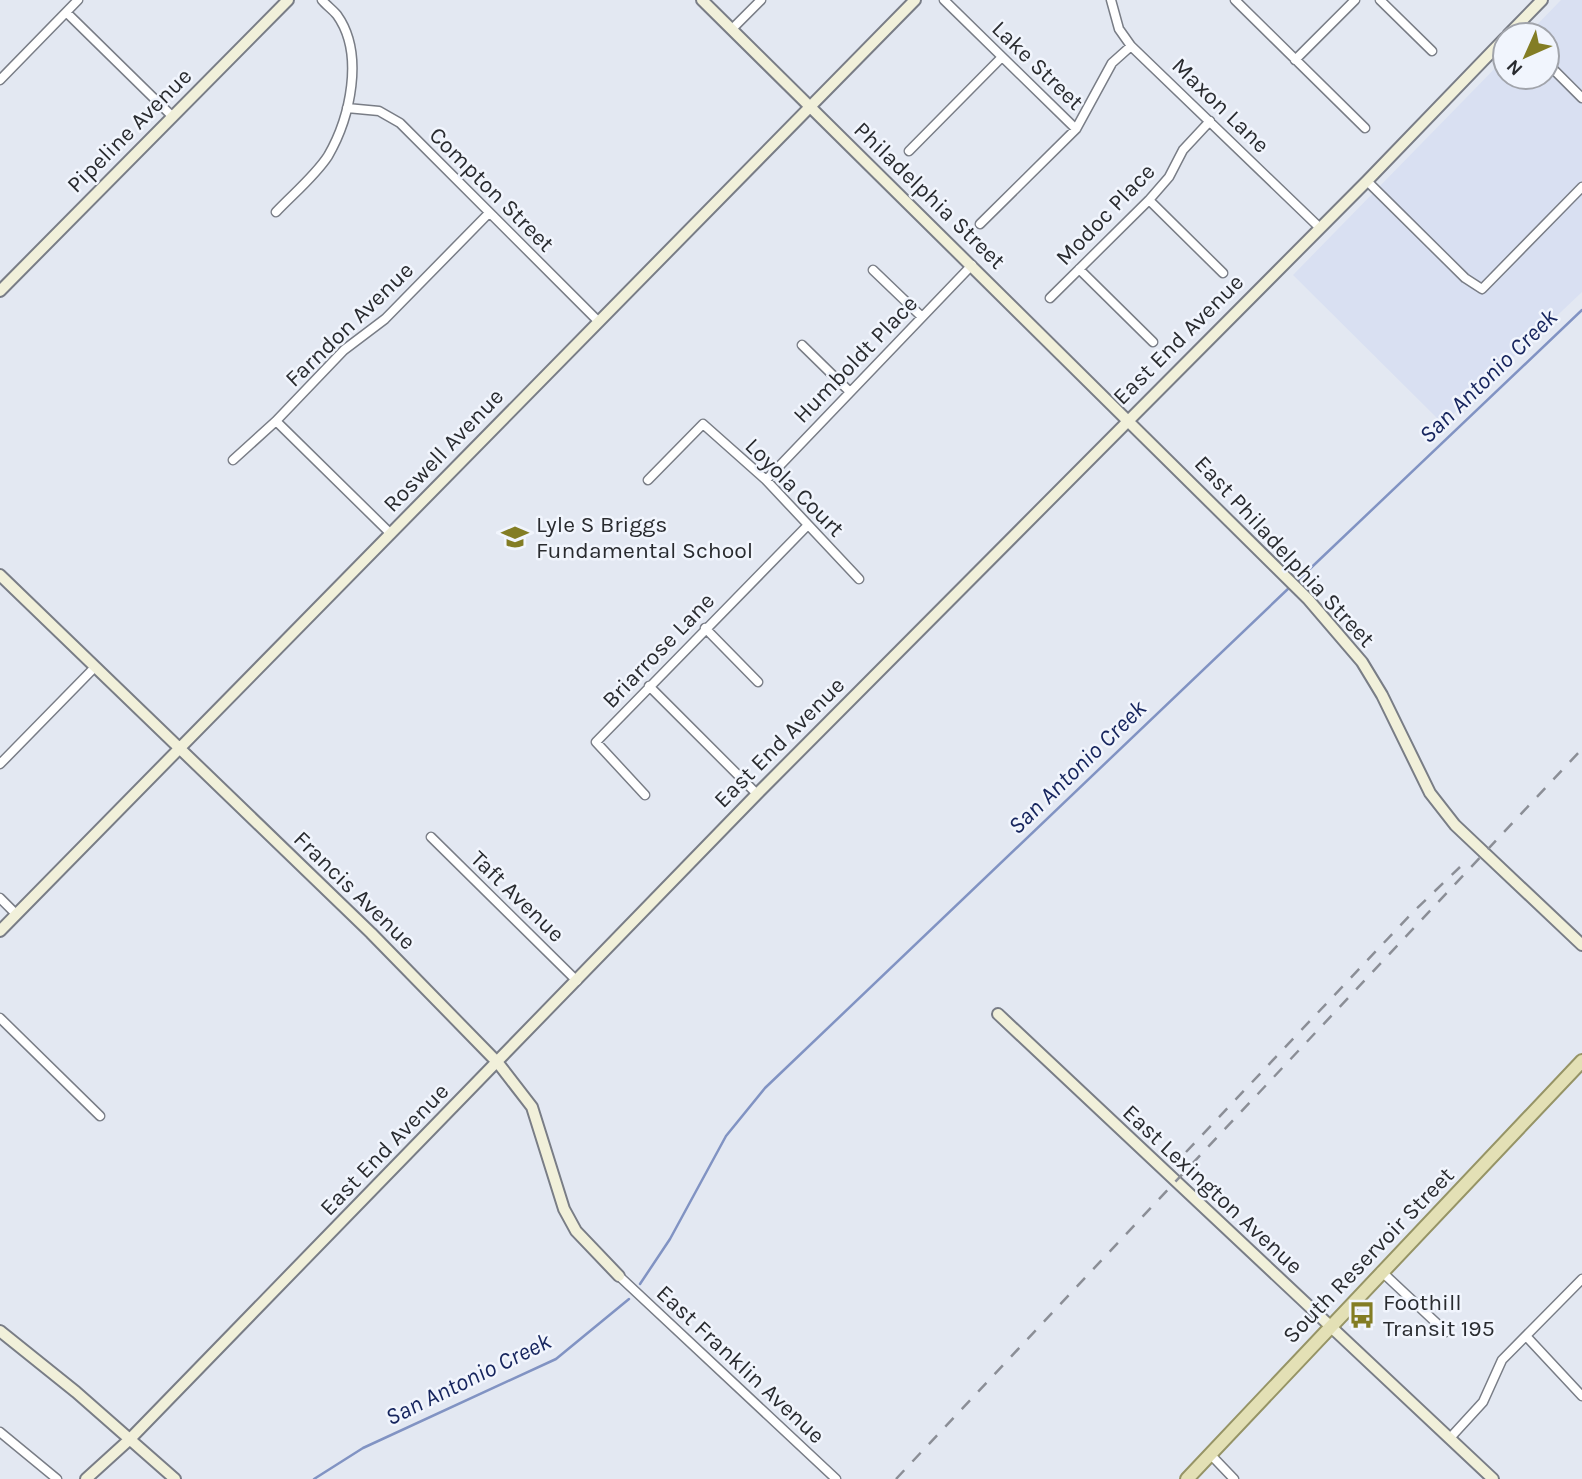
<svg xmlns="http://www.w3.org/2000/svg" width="1582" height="1479" font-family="Karla,sans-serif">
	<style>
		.built { fill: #d9e0f2 }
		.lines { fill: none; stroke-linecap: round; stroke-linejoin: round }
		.stream { stroke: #8193c3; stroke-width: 2.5 }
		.street-casing { stroke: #797d86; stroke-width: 11 }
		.secondary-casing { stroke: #797d86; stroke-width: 14 }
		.primary-casing { stroke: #969466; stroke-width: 16 }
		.street { stroke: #fff; stroke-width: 8 }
		.secondary { stroke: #f1f0da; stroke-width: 10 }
		.primary { stroke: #e3e0b5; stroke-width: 12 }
		.rail { stroke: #8b8e96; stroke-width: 2.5; stroke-dasharray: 12 12; stroke-linecap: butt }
		.labels { text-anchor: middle; stroke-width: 5; stroke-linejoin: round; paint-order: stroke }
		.street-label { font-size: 23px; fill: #292b2f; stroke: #f1f5fd }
		.poi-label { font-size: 23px; fill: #292b2f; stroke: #f1f5fd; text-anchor: start }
		.water-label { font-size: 24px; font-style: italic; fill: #15245d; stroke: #f1f5fd }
	</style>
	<rect width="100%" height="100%" fill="#e3e8f2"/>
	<path class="built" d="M 1561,0 L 1582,0 L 1582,292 L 1443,424 L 1293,275 L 1505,58 L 1505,77 L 1547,77 L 1547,35 L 1527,35 Z"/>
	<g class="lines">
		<path class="stream" d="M 1295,583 L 1582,310
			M 640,1284 L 670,1239 L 726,1136 L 765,1088 L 1290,587
			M 314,1479 L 363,1448 L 556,1359 L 629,1299"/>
		<defs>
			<path id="street" d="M 944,0 L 1076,129
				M 1111,0 L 1119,29 L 1131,46 L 1320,228
				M 1235,0 L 1365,128
				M 1380,0 L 1432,51
				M 67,13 L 173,117
				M 732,29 L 761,0
				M 1295,60 L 1355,0
				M 1547,63 L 1582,98
				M 0,80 L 78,0
				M 347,108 L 379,111 L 400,123 L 598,321
				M 909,151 L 1002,57
				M 1367,181 L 1465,278 L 1482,289 L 1582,187
				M 1149,200 L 1223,273
				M 276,212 C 293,194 315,176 328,156 C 350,118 365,54 337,15 C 333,10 326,5 322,0
				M 980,224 L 1076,129 L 1112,63 L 1131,46
				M 1079,269 L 1153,342
				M 873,270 L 922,317
				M 1050,298 L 1149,200 L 1169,177 L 1183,150 L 1210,121
				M 802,345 L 849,391
				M 276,421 L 391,534
				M 233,460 L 276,421 L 344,350 L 385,319 L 489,213
				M 648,480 L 703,424 L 766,480 L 859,579
				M 766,480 L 972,265
				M 705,628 L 758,682
				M 649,686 L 757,794
				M 0,764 L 95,667
				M 645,795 L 596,742 L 807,526
				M 431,837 L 577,981
				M 0,898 L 16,914
				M 0,1018 L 100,1116
				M 1381,1271 L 1446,1332
				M 619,1276 L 836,1479
				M 1526,1336 L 1582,1396
				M 0,1432 L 57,1479
				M 1450,1438 L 1483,1402 L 1502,1360 L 1582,1279
				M 1210,1454 L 1234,1479"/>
			<path id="secondary" d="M 702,0 L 1308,599 L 1362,662 L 1382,695 L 1430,793 L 1455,825 L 1582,945
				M 1508,35 L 1542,0
				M 0,291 L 288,0
				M 0,575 L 371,933 L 498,1063 L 532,1107 L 564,1209 L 576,1231 L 619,1276
				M 0,931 L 915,0
				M 998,1014 L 1493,1479
				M 0,1331 L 76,1392 L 175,1479
				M 86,1479 L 130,1439 L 757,794 L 1367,181 L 1505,38"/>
			<path id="primary" d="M 1187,1479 L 1582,1061"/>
		</defs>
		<use href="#street" class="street-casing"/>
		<use href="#secondary" class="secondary-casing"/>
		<use href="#primary" class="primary-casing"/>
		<use href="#street" class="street"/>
		<use href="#secondary" class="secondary"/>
		<use href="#primary" class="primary"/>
		<path class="rail" d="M 1186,1152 L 1413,912 L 1460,867
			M 896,1479 L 1582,749"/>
	</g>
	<defs>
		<symbol id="school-bare" viewBox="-9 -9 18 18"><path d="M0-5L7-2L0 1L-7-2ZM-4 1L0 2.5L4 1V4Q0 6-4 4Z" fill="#837d24" stroke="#f1f5fd" stroke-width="2.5" paint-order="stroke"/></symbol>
		<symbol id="bus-bare" viewBox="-9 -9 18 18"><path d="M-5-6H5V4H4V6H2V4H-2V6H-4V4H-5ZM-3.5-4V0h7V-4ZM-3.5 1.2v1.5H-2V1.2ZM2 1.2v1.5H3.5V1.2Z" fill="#837d24" stroke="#f1f5fd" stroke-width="2.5" paint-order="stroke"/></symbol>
	</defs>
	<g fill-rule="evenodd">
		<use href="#school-bare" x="496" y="518" width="38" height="38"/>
		<use href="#bus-bare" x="1343" y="1296" width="38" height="38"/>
	</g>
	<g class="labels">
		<g class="street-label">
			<text transform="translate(1038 65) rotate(44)" y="8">Lake Street</text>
			<text transform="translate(1221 105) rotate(44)" y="8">Maxon Lane</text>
			<text transform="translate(129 130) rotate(-45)" y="8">Pipeline Avenue</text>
			<text transform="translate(492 189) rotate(45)" y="8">Compton Street</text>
			<text transform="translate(930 195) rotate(44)" y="8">Philadelphia Street</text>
			<text transform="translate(1105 214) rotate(-46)" y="8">Modoc Place</text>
			<text transform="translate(349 324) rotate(-44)" y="8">Farndon Avenue</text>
			<text transform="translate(1178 339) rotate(-45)" y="8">East End Avenue</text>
			<text transform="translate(855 359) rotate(-46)" y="8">Humboldt Place</text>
			<text transform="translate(443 450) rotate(-46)" y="8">Roswell Avenue</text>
			<text transform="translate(795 487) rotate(45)" y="8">Loyola Court</text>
			<text transform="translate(1285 551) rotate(47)" y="8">East Philadelphia Street</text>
			<text transform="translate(658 650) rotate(-46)" y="8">Briarrose Lane</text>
			<text transform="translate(779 742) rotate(-45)" y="8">East End Avenue</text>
			<text transform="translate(355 890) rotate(44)" y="8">Francis Avenue</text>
			<text transform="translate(518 896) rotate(44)" y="8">Taft Avenue</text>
			<text transform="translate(384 1149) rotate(-46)" y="8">East End Avenue</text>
			<text transform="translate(1213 1189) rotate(43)" y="8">East Lexington Avenue</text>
			<text transform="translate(1368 1255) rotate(-46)" y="8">South Reservoir Street</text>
			<text transform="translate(741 1364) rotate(43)" y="8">East Franklin Avenue</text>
		</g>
		<g class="poi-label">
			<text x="536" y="532">Lyle S Briggs<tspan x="536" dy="26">Fundamental School</tspan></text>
			<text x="1383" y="1310">Foothill<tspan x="1383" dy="26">Transit 195</tspan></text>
		</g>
		<g class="water-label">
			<text transform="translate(1488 376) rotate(-44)" y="8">San Antonio Creek</text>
			<text transform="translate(1077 767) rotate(-44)" y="8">San Antonio Creek</text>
			<text transform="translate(468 1379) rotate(-26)" y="8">San Antonio Creek</text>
		</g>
	</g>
	<g transform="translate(1526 56) rotate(225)"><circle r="33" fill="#f1f5fd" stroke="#a1a4ab" stroke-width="2"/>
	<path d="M0-5L12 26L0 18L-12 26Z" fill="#837d24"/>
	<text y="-10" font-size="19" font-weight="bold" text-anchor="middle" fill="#292b2f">N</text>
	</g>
</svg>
